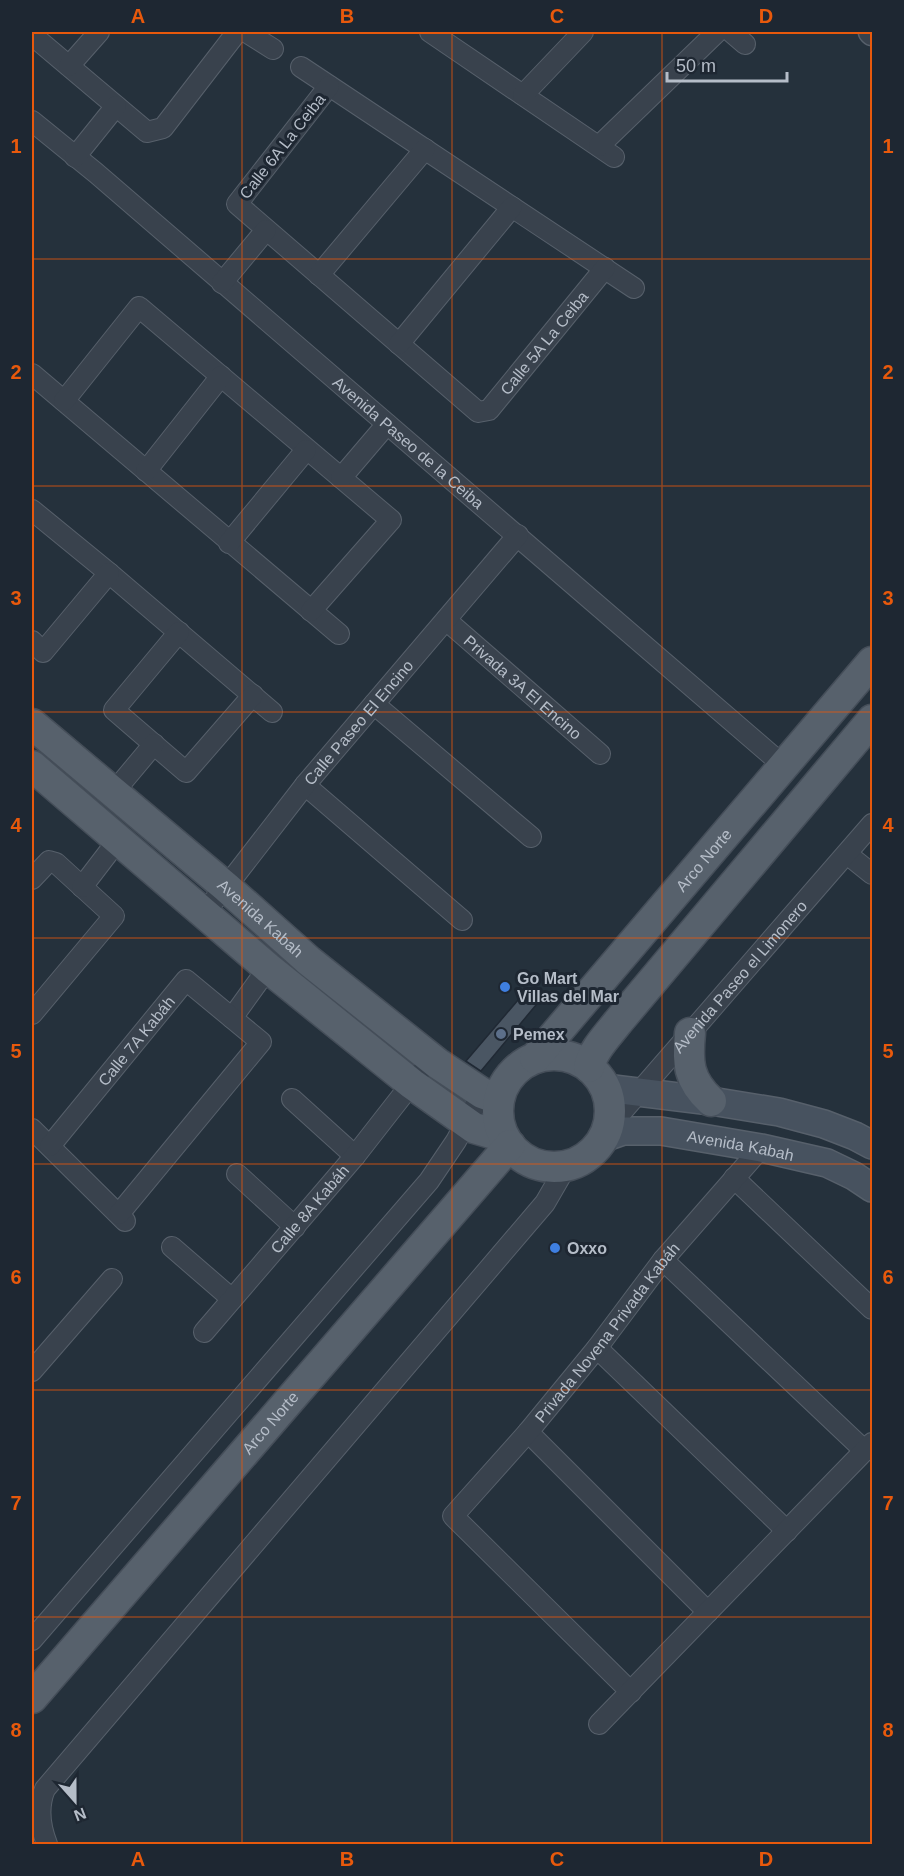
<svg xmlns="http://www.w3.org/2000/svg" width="904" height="1876" font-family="Helvetica,sans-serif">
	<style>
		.building { fill: #4a5663; stroke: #202934; stroke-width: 1.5 }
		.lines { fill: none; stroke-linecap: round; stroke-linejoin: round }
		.minor-casing { stroke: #57606b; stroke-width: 22 }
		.tertiary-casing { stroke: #57606b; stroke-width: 27 }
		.secondary-casing { stroke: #57606b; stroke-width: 30 }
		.primary-casing { stroke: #454e59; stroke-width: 33 }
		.minor { stroke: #39424d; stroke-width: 20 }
		.tertiary { stroke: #39424d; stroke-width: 24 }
		.secondary { stroke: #47525f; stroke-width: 27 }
		.primary { stroke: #57616c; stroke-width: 30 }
		.grid { fill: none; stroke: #e8590c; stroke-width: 1.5; stroke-opacity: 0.55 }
		.shop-dot { fill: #3f7fe0; stroke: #1e2732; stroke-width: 2 }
		.service-dot { fill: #5c6f8a; stroke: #1e2732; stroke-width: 2 }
		.labels { text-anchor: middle; stroke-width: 6; stroke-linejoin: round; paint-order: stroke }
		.street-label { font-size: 16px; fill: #b5bdc8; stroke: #1e2732 }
		.poi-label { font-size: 16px; font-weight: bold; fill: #b5bdc8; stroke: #1e2732; text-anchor: start }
		.neatline { fill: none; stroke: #e8590c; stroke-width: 2 }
		.grid-label { font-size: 20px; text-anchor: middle; font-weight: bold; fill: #e8590c }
	</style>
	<rect width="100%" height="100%" fill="#25313c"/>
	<path class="building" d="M 524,993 L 536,1005 L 481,1071 L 466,1061 Z"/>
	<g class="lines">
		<defs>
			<g id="minor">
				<path d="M 246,32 L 273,49"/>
				<path d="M 430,32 L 614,157"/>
				<path d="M 731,32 L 745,44"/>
				<path d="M 32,35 L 147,132 L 163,128 L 237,32"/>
				<path d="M 69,66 L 99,32"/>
				<path d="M 301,67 L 634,288"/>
				<path id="s1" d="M 329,86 L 237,204 L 478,412 L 489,410 L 605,268"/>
				<path d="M 523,95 L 583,32"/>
				<path id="s2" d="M 32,121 L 96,173 L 784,766"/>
				<path d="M 599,146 L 717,32"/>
				<path d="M 75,157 L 116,106"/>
				<path d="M 319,275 L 425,149"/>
				<path d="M 222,283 L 266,230"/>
				<path d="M 399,344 L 512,207"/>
				<path d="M 32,374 L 339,634"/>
				<path d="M 64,401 L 139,307 L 391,520 L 311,611"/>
				<path d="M 146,471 L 221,376"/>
				<path d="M 341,478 L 387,424"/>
				<path d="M 32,510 L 109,573 L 272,712"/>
				<path d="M 229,543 L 306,450"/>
				<path id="s3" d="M 446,620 L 600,754"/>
				<path d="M 179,632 L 114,710 L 186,772 L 253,695"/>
				<path d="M 32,641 L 43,652 L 109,573"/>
				<path d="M 374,704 L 531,837"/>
				<path d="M 305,785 L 462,920"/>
				<path d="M 113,793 L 154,744"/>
				<path d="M 847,854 L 872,874"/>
				<path d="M 32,879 L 49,861 L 56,863 L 114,916 L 32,1014"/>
				<path d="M 82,887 L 118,840"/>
				<path id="s4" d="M 203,913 L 226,887 L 305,785 L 518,535"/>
				<path d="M 232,1018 L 268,968"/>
				<path d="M 292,1099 L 355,1156"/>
				<path d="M 32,1129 L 125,1221"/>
				<path id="s5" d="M 607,1129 L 872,824"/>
				<path id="s6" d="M 50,1146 L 186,980 L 261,1042 L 119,1214"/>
				<path d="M 237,1174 L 295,1227"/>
				<path d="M 734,1178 L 872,1309"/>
				<path d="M 172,1247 L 232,1299"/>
				<path d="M 663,1260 L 865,1451"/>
				<path id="s7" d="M 204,1332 L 355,1156 L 419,1074"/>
				<path d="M 597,1348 L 787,1531"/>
				<path d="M 32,1371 L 112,1279"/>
				<path d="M 528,1432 L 708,1612"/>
				<path d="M 32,1640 L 429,1181 L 456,1141 L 482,1093"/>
				<path id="s8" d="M 631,1692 L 453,1516 L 528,1432 L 597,1348 L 663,1260 L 761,1148"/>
				<path d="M 599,1724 L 872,1443"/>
				<path d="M 47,1844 C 40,1826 37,1808 45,1789 L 545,1203 L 567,1165"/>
			</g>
			<path id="tertiary" d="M 871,32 L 872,33"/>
			<g id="secondary">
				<path d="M 605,1088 L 711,1101 L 779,1112 L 824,1124 L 855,1136 L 872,1145"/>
				<path id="s9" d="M 603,1138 L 623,1131 L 661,1131 L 761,1148 L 827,1163 L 854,1176 L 872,1188"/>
			</g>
			<g id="primary">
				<path id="s10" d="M 32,724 L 226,887 L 309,961 L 437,1063 L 482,1093 L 499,1099"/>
				<path d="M 32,766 L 268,968 L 412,1084 L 474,1128 L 491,1133 L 502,1133"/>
				<path d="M 690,1033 C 687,1062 688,1080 711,1101"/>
				<circle cx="554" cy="1111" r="56"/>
				<path id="s11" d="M 535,1058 L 872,662"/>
				<path d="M 589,1067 C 593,1050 607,1036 618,1022 L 872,720"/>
				<path id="s12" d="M 32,1698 L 510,1145"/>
			</g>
		</defs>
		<use href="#minor" class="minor-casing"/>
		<use href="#tertiary" class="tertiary-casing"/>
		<use href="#secondary" class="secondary-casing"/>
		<use href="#primary" class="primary-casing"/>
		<use href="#minor" class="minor"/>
		<use href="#tertiary" class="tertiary"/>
		<use href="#secondary" class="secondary"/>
		<use href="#primary" class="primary"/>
	</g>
	<path class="grid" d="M 242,32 L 242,1844M 452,32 L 452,1844M 662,32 L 662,1844M 32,259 L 872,259M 32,486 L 872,486M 32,712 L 872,712M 32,938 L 872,938M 32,1164 L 872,1164M 32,1390 L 872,1390M 32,1617 L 872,1617"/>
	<g class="shop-dot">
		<circle cx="505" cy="987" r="6"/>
		<circle cx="555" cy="1248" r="6"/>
	</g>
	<circle class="service-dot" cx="501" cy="1034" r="6"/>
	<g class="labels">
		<g class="street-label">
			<text transform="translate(282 146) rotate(-52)" y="6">Calle 6A La Ceiba</text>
			<text dy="6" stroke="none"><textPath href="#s1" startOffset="566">Calle 5A La Ceiba</textPath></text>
			<text dy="6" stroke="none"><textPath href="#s2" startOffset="495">Avenida Paseo de la Ceiba</textPath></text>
			<text dy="6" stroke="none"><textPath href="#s3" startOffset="102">Privada 3A El Encino</textPath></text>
			<text dy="6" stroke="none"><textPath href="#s4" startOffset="246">Calle Paseo El Encino</textPath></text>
			<text dy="6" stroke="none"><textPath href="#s11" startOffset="260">Arco Norte</textPath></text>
			<text dy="6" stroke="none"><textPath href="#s10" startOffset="300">Avenida Kabah</textPath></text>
			<text dy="6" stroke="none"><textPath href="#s5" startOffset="202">Avenida Paseo el Limonero</textPath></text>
			<text dy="6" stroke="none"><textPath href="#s6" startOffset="136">Calle 7A Kabáh</textPath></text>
			<text dy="6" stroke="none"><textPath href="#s9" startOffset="140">Avenida Kabah</textPath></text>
			<text dy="6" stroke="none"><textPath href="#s7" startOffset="162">Calle 8A Kabáh</textPath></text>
			<text dy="6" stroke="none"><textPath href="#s8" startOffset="490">Privada Novena Privada Kabáh</textPath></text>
			<text dy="6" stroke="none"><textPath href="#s12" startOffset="364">Arco Norte</textPath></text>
		</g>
		<g class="poi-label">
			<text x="517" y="984">Go Mart<tspan x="517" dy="18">Villas del Mar</tspan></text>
			<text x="513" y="1040">Pemex</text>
			<text x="567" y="1254">Oxxo</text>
		</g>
	</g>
	<rect width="904" height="1876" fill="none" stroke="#1e2732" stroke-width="66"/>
	<g transform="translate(75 1801) rotate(159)" stroke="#1e2732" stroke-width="4.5" paint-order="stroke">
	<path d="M0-4.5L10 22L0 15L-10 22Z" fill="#b5bdc8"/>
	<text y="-9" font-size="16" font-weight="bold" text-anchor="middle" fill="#b5bdc8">N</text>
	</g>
	<path d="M667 72v9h120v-9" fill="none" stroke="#b5bdc8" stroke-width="3"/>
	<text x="676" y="72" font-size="18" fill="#b5bdc8" stroke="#1e2732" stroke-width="4.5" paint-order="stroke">50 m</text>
	<rect x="33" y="33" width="838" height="1810" class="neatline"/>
	<g class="grid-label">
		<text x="138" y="23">A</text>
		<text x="347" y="23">B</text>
		<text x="557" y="23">C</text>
		<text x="766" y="23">D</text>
		<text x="16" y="153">1</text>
		<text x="888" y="153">1</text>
		<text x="16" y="379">2</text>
		<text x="888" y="379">2</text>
		<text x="16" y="605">3</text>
		<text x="888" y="605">3</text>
		<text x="16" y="832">4</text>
		<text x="888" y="832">4</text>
		<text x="16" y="1058">5</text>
		<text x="888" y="1058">5</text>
		<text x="16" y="1284">6</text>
		<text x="888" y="1284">6</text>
		<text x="16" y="1510">7</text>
		<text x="888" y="1510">7</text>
		<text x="16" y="1737">8</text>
		<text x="888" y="1737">8</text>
		<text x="138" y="1866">A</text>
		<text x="347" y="1866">B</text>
		<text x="557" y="1866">C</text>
		<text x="766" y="1866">D</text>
	</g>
</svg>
